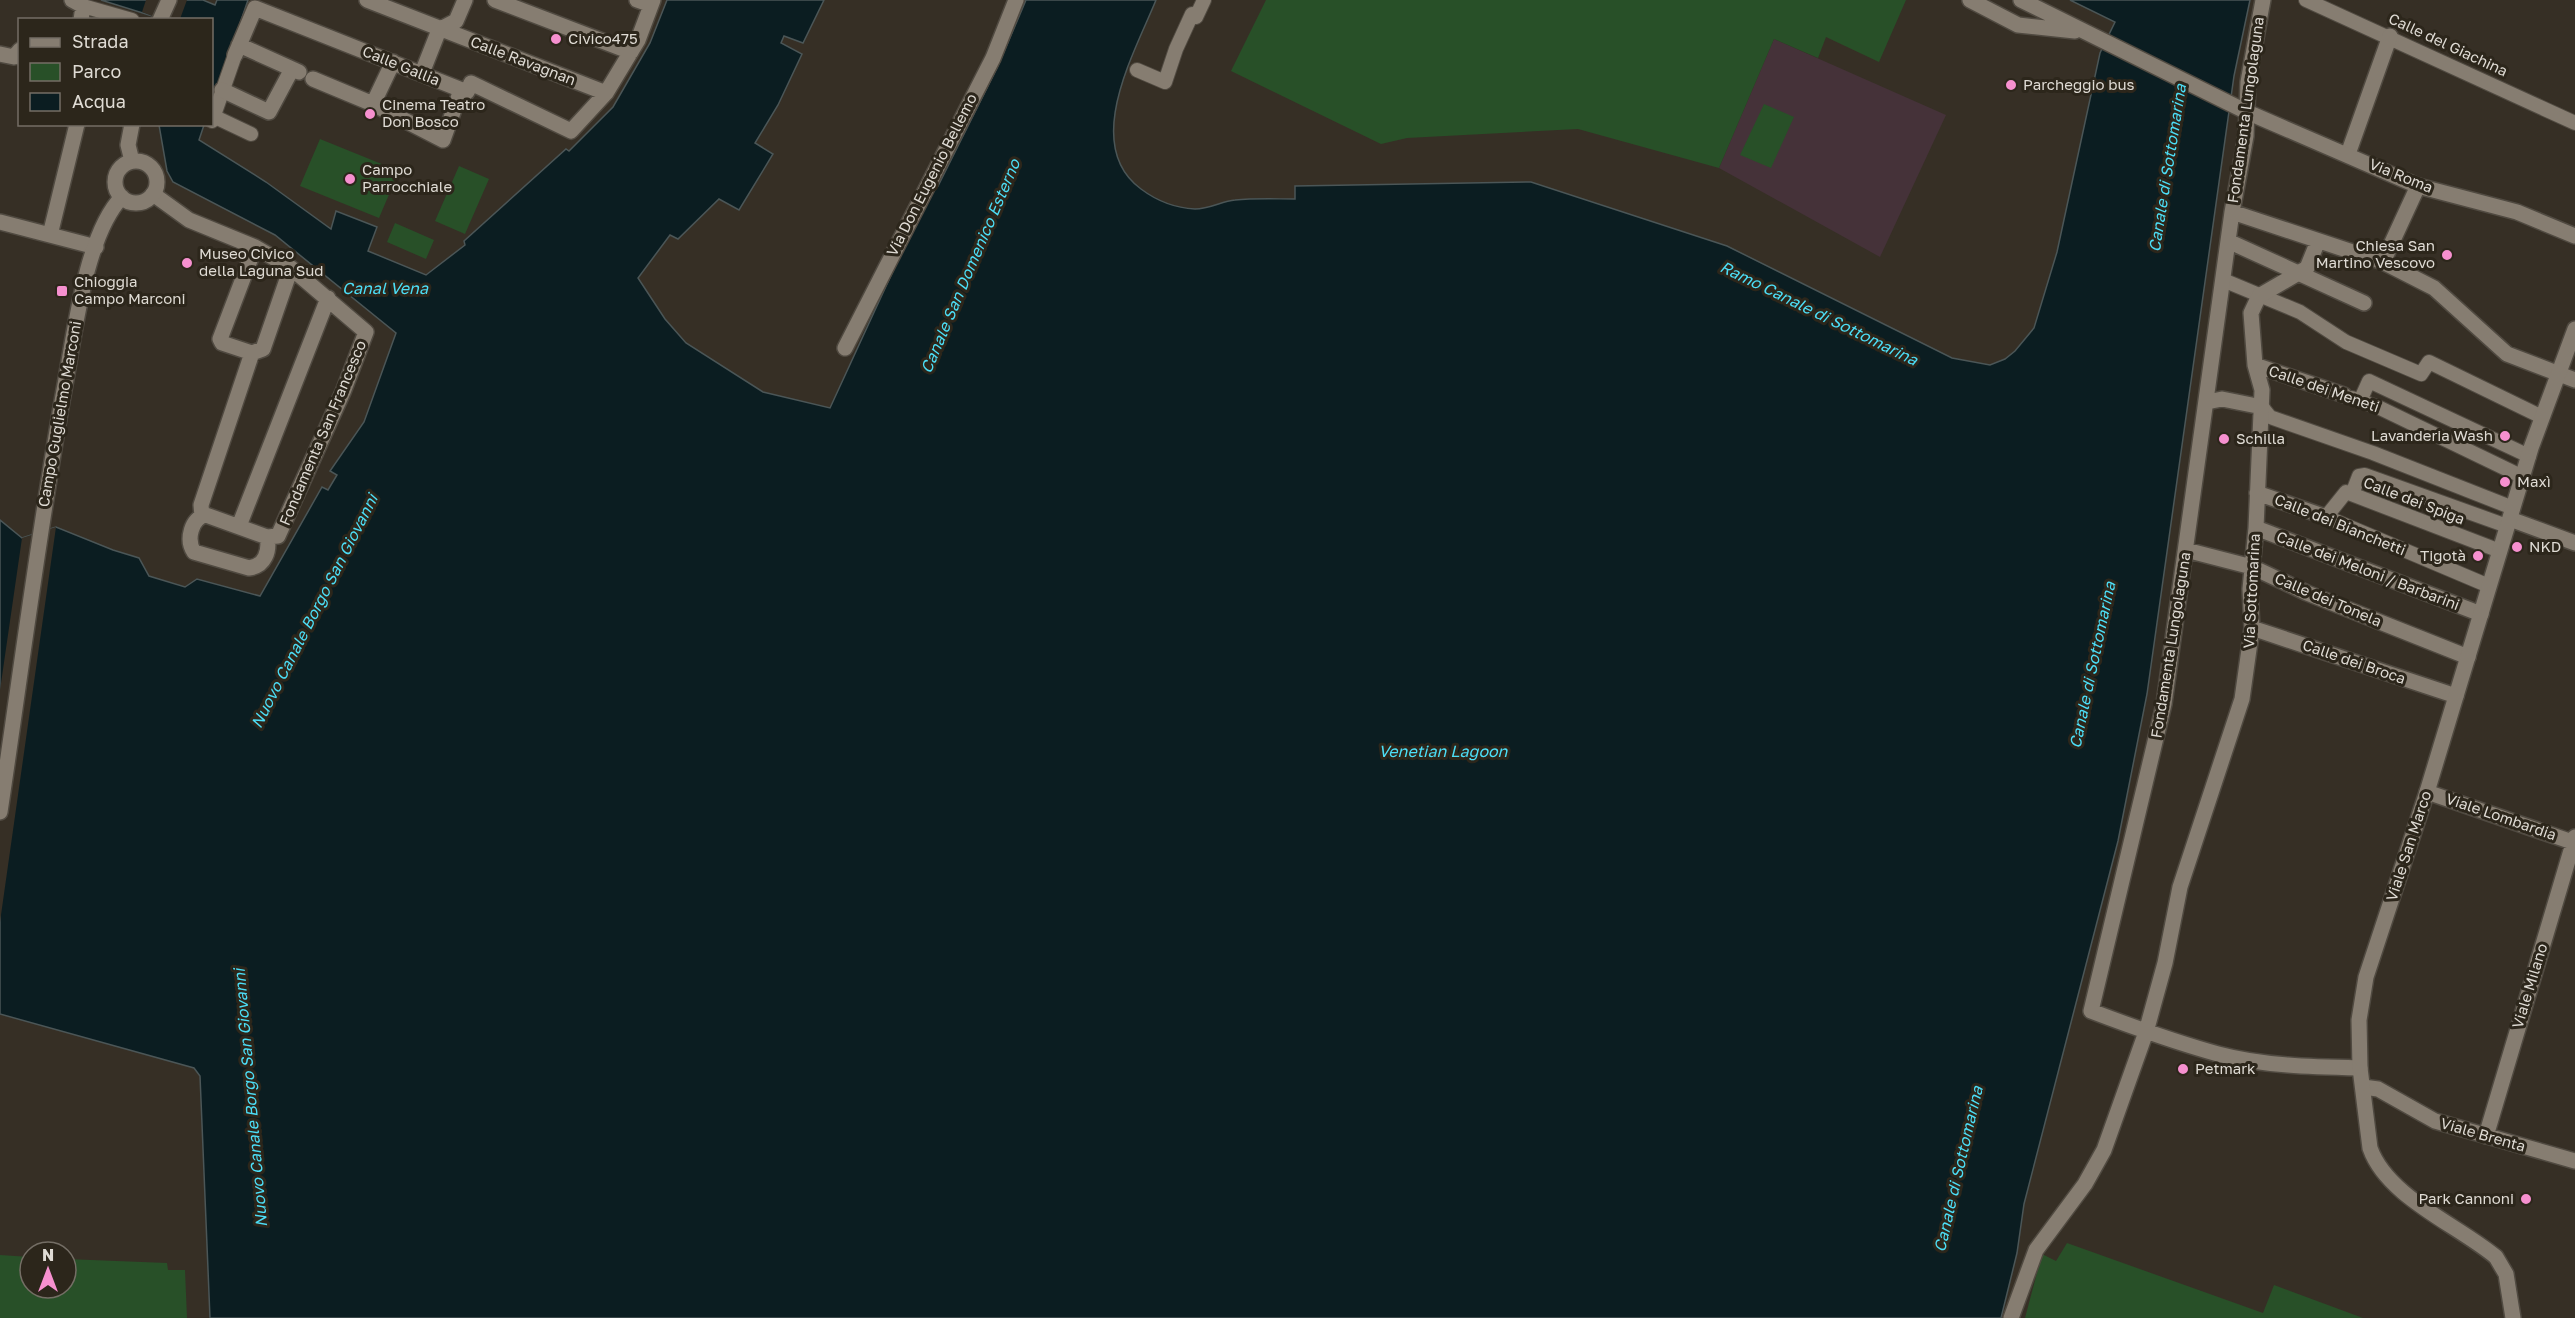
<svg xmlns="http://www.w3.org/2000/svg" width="2575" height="1318" font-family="'Golos Text',sans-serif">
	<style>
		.education { fill: #453239 }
		.green { fill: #285028 }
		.water { fill: #0b1d21; stroke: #4b5657; stroke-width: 1.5 }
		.pier { fill: #362f25 }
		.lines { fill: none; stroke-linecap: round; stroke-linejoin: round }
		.pedestrian-casing { stroke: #504a41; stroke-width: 16 }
		.minor-casing { stroke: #504a41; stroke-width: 18 }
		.tertiary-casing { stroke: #504a41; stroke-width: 18 }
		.pedestrian { stroke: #867d71; stroke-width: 14 }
		.minor { stroke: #867d71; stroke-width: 15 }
		.tertiary { stroke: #867d71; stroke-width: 15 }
		.poi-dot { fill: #f690cf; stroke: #2c261b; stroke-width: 2 }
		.labels { text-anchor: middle; stroke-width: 6; stroke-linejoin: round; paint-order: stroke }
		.poi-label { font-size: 15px; fill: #dfdbd4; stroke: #2c261b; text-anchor: start }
		.street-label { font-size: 15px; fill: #dfdbd4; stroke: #2c261b }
		.water-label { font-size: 16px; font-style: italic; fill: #4cdef6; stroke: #2c261b }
	</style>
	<rect width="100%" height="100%" fill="#362f25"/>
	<path class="education" d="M 1774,39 L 1946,115 L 1880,257 L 1719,168 Z"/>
	<path class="green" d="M 1266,0 L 1906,0 L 1879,62 L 1826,37 L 1818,58 L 1774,39 L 1719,168 L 1578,129 L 1407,138 L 1381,144 L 1231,71 Z
		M 1764,104 L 1794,117 L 1771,168 L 1740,155 Z
		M 320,139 L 399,171 L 379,218 L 300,186 Z
		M 459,166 L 489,179 L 465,234 L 435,221 Z
		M 395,223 L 434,240 L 426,259 L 387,242 Z
		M 2067,1243 L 2263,1313 L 2274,1285 L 2363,1318 L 2025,1318 L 2042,1254 L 2056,1261 Z
		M 0,1255 L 30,1257 L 30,1288 L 66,1288 L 66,1259 L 167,1263 L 168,1270 L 185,1270 L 187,1318 L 0,1318 Z"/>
	<path class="water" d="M 101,0 L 203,0 L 215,5 L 217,0 L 248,0 L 212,105 L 212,20 L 162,19 Z
		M 667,0 L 824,0 L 803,43 L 784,36 L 781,43 L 802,54 L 778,105 L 755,143 L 773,154 L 739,210 L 719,199 L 678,239 L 670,235 L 638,278 L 665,319 L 686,343 L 763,392 L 830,408 L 933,184 L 938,186 L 998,66 L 1026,0 L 1156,0 C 1135,52 1081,145 1141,189 C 1157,201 1175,208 1195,209 C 1210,209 1222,201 1235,200 C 1255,198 1275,199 1295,199 L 1295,186 L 1531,182 L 1727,246 L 1952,358 L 1990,365 L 2005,359 L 2015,351 L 2034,328 L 2057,252 L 2100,53 L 2115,22 L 2070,0 L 2250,0 L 2234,76 L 2147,694 L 2118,841 L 2024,1204 L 2017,1253 L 2001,1318 L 210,1318 L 200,1076 L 194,1068 L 0,1014 L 0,520 L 22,538 L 56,527 L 113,550 L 139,558 L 149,576 L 185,587 L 197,579 L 260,596 L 322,487 L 328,490 L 337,475 L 330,471 L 364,422 L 396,333 L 275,235 L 173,182 L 167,171 L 159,125 L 204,125 L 199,140 L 266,182 L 331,229 L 336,211 L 377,227 L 368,251 L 426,275 L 465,245 L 464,241 L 566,149 L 569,151 L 613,107 L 650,43 Z"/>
	<path class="pier" d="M 146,0 L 187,0 L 180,19 L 162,20 L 142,12 Z
		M 56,527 L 0,922 L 0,690 L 22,538 Z"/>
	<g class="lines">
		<defs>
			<path id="pedestrian" d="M 2306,0 L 2575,123
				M 83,6 L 132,20
				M 1137,70 L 1165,82 L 1176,49 L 1192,14 L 1196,17 L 1204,0
				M 213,116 L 251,134
				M 212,121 L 235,55
				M 2223,280 L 2300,312 L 2346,342 L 2421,374 L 2429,362 L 2542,417
				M 2352,398 L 2380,408 L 2523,477
				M 2360,401 L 2369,381 L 2529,456
				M 2262,407 L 2270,417 L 2373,453 L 2513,508
				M 2352,494 L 2359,476 L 2365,475 L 2507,526
				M 2489,586 L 2326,517 L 2346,492 L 2500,551"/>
			<path id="minor" d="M 72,0 L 83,6 L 81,20
				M 367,0 L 606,93
				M 495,0 L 631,52
				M 637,0 L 651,5
				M 2263,0 L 2248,82 L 2246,136 L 2232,212 L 2164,704 L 2091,1011 C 2133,1027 2175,1042 2218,1054 C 2263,1066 2313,1067 2360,1068
				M 239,45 L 299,72
				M 0,54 L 14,57 L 20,50
				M 235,55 L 255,8 L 467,92 L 471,83 L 571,131 L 606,93 L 638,40 L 653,0
				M 422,73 L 439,30 L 456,21 L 465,0
				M 313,79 L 373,104 L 393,62
				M 222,90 L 269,112 L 292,69
				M 373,104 L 443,140 L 461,90
				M 2348,154 L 2390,36
				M 2418,186 L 2383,262 L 2434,288 L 2507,354 L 2575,380
				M 153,194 L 189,220 L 255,247 L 291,268 L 366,332 L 343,392 L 278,536 L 267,537 L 206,515 C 191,518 186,540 194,552 L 249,568 C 265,566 270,551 267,537
				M 2232,212 L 2383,262
				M 0,222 L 96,247
				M 50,235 L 77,124
				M 2228,241 L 2364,303
				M 255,247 L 220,339 L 222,343 L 252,353 L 263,349 L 291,268
				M 845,348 L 993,58 L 1016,0
				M 2255,365 L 2344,395
				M 2207,402 L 2222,399 L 2262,407
				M 2257,493 L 2326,517
				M 202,516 L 201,505 L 252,353
				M 2510,519 L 2575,543
				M 239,526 L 328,298
				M 2256,528 L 2481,614
				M 2186,550 L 2252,567 L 2307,593 L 2468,657
				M 2252,628 L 2456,696
				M 2427,792 L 2575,843
				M 2363,1087 L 2378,1089 L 2435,1121 L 2575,1161
				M 2486,1136 L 2575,837
				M 2011,1318 L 2036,1250 L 2085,1184 L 2104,1150 L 2146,1032 L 2165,963 L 2180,887 L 2242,699 L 2252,628 L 2250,589 L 2256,528 L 2262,390 L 2255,365 L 2251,313 L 2259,296 L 2307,268 L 2318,241"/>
			<path id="tertiary" d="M 1970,0 L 2018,25 L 2075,31
				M 2021,0 L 2247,112 L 2418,186 L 2517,212 L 2575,236
				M 160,20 L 169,0
				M 132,124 L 128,145 L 132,161
				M115 182a21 21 0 1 1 42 0a21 21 0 1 1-42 0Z
				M 0,812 C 21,671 39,530 64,390 C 74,338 85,235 122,197
				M 2513,1318 L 2506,1274 L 2496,1257 C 2458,1225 2387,1197 2370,1148 L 2360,1068 L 2359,1020 L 2366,977 L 2427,792 L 2531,448 L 2575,329"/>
		</defs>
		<use href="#pedestrian" class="pedestrian-casing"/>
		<use href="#minor" class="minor-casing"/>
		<use href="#tertiary" class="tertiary-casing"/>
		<use href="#pedestrian" class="pedestrian"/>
		<use href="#minor" class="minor"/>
		<use href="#tertiary" class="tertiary"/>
	</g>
	<g class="poi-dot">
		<circle cx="556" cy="39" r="6"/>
		<circle cx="2011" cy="85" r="6"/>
		<circle cx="370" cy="114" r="6"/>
		<circle cx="350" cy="179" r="6"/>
		<circle cx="2447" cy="255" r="6"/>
		<circle cx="187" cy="263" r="6"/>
		<rect x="56" y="285" width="12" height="12" rx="3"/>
		<circle cx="2505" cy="436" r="6"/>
		<circle cx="2224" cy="439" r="6"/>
		<circle cx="2505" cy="482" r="6"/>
		<circle cx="2517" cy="547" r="6"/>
		<circle cx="2478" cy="556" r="6"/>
		<circle cx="2183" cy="1069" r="6"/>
		<circle cx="2526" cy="1199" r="6"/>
	</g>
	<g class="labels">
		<g class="poi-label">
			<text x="568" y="44">Civico475</text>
			<text x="2023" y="90">Parcheggio bus</text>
			<text x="382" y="110">Cinema Teatro<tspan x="382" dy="17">Don Bosco</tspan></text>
			<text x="362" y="175">Campo<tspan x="362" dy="17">Parrocchiale</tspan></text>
			<text x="2435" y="251" text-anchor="end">Chiesa San<tspan x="2435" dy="17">Martino Vescovo</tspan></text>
			<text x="199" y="259">Museo Civico<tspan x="199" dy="17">della Laguna Sud</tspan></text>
			<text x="74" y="287">Chioggia<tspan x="74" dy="17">Campo Marconi</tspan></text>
			<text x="2493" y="441" text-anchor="end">Lavanderia Wash</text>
			<text x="2236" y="444">Schilla</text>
			<text x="2517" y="487">Maxì</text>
			<text x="2529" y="552">NKD</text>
			<text x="2466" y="561" text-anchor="end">Tigotà</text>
			<text x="2195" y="1074">Petmark</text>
			<text x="2514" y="1204" text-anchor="end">Park Cannoni</text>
		</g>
		<g class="street-label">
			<text transform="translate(2448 45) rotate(25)" y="5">Calle del Giachina</text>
			<text transform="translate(523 61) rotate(21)" y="5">Calle Ravagnan</text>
			<text transform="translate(401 66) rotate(22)" y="5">Calle Gallia</text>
			<text transform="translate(2246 110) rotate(-82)" y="5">Fondamenta Lungolaguna</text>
			<text transform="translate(932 175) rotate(-63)" y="5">Via Don Eugenio Bellemo</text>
			<text transform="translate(2401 176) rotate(22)" y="5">Via Roma</text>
			<text transform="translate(2324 389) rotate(19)" y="5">Calle dei Meneti</text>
			<text transform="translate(60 414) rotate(-80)" y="5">Campo Guglielmo Marconi</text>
			<text transform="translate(323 433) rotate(-67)" y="5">Fondamenta San Francesco</text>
			<text transform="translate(2414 501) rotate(21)" y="5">Calle dei Spiga</text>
			<text transform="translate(2340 525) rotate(22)" y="5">Calle dei Bianchetti</text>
			<text transform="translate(2368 571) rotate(21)" y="5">Calle dei Meloni / Barbarini</text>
			<text transform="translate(2252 591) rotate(-87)" y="5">Via Sottomarina</text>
			<text transform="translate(2328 600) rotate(23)" y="5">Calle dei Tonela</text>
			<text transform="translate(2171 645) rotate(-81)" y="5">Fondamenta Lungolaguna</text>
			<text transform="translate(2354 662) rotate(19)" y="5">Calle dei Broca</text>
			<text transform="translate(2501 817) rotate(19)" y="5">Viale Lombardia</text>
			<text transform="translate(2409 846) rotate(-72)" y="5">Viale San Marco</text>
			<text transform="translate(2530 986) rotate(-73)" y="5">Viale Milano</text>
			<text transform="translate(2483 1135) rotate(16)" y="5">Viale Brenta</text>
		</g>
		<g class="water-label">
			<text transform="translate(2167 168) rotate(-81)" y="6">Canale di Sottomarina</text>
			<text transform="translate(970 266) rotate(-67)" y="6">Canale San Domenico Esterno</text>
			<text x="385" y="294">Canal Vena</text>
			<text transform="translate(1819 313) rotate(26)" y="6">Ramo Canale di Sottomarina</text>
			<text transform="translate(314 611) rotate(-63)" y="6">Nuovo Canale Borgo San Giovanni</text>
			<text transform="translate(2092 665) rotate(-78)" y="6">Canale di Sottomarina</text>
			<text x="1443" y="757">Venetian Lagoon</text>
			<text transform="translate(250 1098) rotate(-95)" y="6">Nuovo Canale Borgo San Giovanni</text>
			<text transform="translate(1958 1169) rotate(-77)" y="6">Canale di Sottomarina</text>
		</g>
	</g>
	<rect x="18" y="18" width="195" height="108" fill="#2c261b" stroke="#746e65" stroke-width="1.5"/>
	<rect x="30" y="38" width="30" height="9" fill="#867d71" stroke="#746e65" stroke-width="1.5"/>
	<text x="72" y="48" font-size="18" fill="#dfdbd4">Strada</text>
	<rect x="30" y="63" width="30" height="18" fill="#285028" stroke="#746e65" stroke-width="1.5"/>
	<text x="72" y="78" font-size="18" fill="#dfdbd4">Parco</text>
	<rect x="30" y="93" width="30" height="18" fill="#0b1d21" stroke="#746e65" stroke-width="1.5"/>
	<text x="72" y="108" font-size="18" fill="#dfdbd4">Acqua</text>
	<g transform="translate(48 1270)"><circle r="28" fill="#2c261b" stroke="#746e65" stroke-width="1.5"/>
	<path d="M0-4.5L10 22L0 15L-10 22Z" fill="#f690cf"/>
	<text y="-9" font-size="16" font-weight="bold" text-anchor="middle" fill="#dfdbd4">N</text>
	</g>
</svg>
